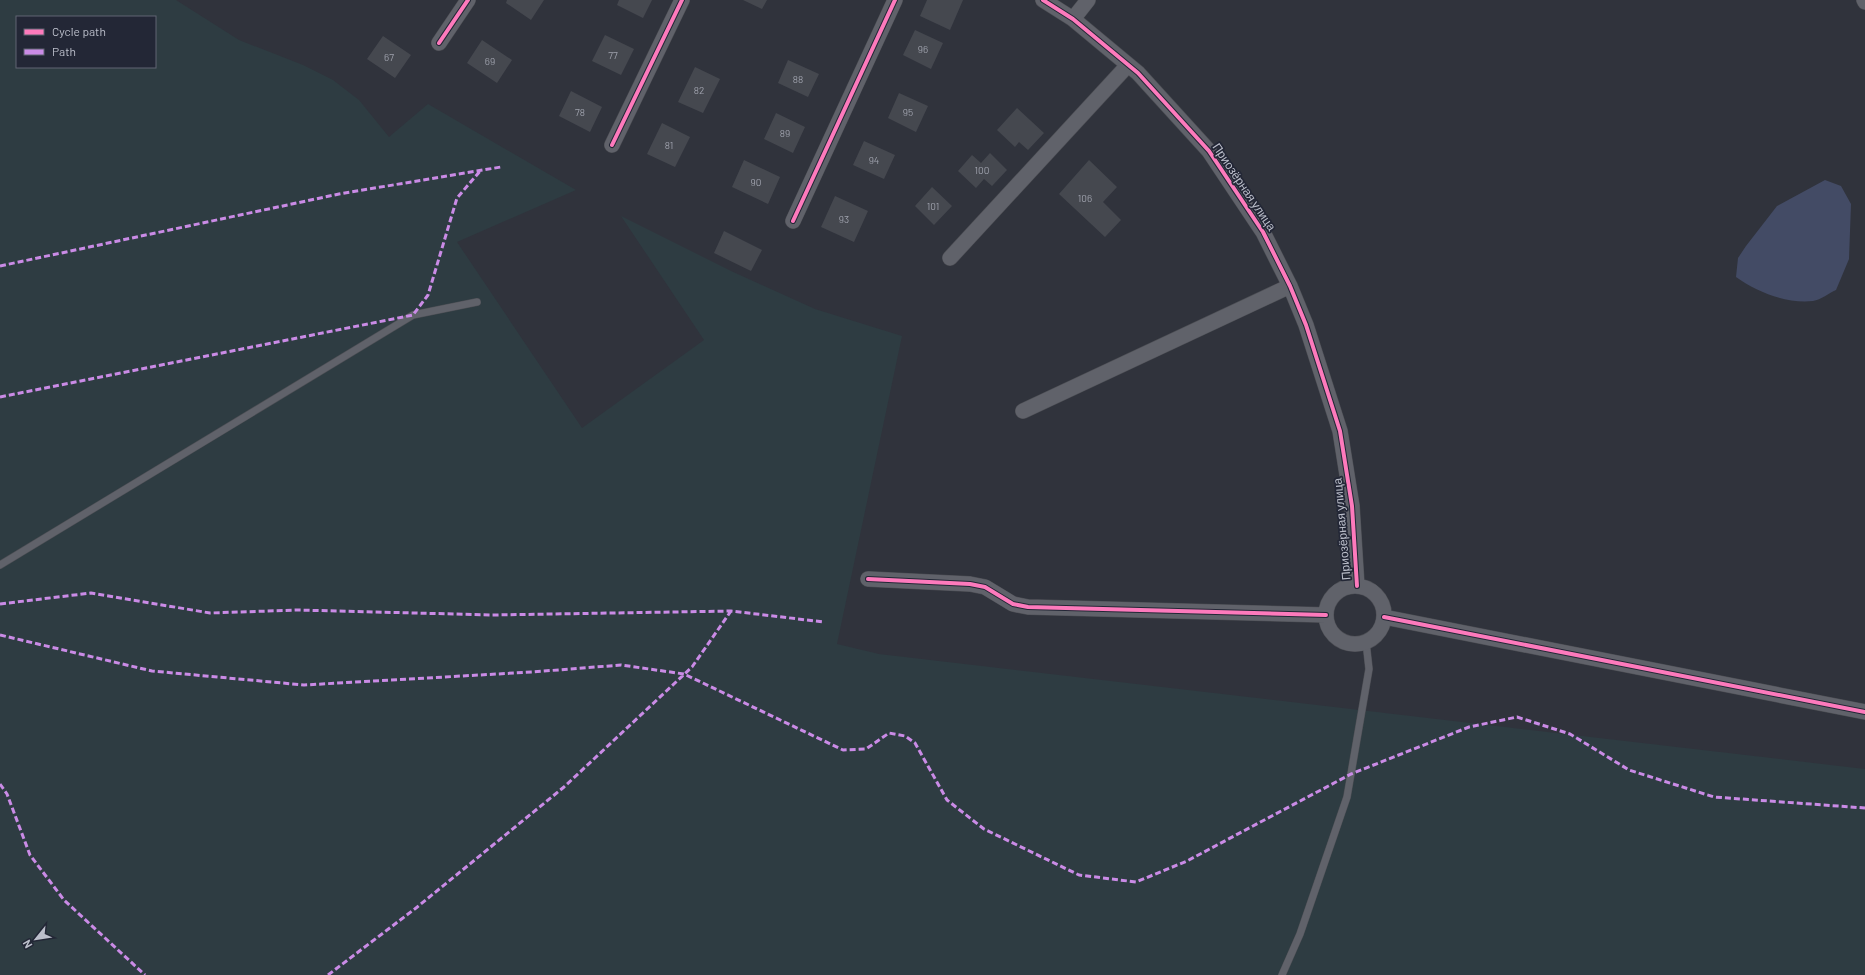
<svg xmlns="http://www.w3.org/2000/svg" width="1865" height="975" font-family="Barlow,sans-serif">
	<style>
		.green { fill: #2e3c42; fill-rule: evenodd }
		.water { fill: #434b65 }
		.building { fill: #45484f }
		.lines { fill: none; stroke-linecap: round; stroke-linejoin: round }
		.service-casing { stroke: #4c4e54; stroke-width: 8 }
		.minor-casing { stroke: #4c4e54; stroke-width: 16 }
		.service { stroke: #60626a; stroke-width: 7 }
		.minor { stroke: #60626a; stroke-width: 15 }
		.quiet { stroke: #ca8be6; stroke-width: 3; stroke-dasharray: 6 3; stroke-linecap: butt }
		.cycleway-casing { stroke: #232736; stroke-width: 6 }
		.cycleway { stroke: #fd7abc; stroke-width: 4 }
		.labels { text-anchor: middle; stroke-width: 3.5; stroke-linejoin: round; paint-order: stroke }
		.number-label { font-size: 10px; fill: #9ea1ac }
		.street-label { font-size: 12px; fill: #bcbfcb; stroke: #232736 }
	</style>
	<rect width="100%" height="100%" fill="#30333c"/>
	<path class="green" d="M 0,0 L 176,0 L 239,40 L 303,65 L 333,80 L 359,100 L 389,137 L 428,104 L 576,190 L 457,242 L 582,428 L 704,340 L 621,216 L 731,271 L 815,309 L 902,336 L 837,644 L 879,654 L 1865,769 L 1865,975 L 0,975 ZM 17,17 L 155,17 L 155,67 L 17,67 Z"/>
	<path class="water" d="M 1825,180 L 1841,186 L 1851,204 L 1849,259 L 1836,290 C 1829,293 1821,300 1813,301 C 1787,304 1757,292 1736,277 L 1738,258 L 1746,246 L 1777,206 Z"/>
	<path class="building" d="M 507,0 L 544,0 L 531,20 L 506,3 Z
		M 619,0 L 652,0 L 643,18 L 617,5 Z
		M 743,0 L 767,0 L 762,9 Z
		M 927,0 L 963,0 L 950,30 L 920,16 Z
		M 915,30 L 943,43 L 931,69 L 903,55 Z
		M 605,35 L 634,49 L 621,75 L 592,61 Z
		M 383,36 L 411,55 L 395,78 L 367,59 Z
		M 482,40 L 512,60 L 497,83 L 467,63 Z
		M 788,60 L 819,74 L 808,97 L 778,83 Z
		M 695,67 L 720,79 L 703,113 L 678,102 Z
		M 571,91 L 602,107 L 590,132 L 559,116 Z
		M 899,93 L 928,106 L 916,132 L 888,118 Z
		M 1017,108 L 1044,133 L 1028,150 L 1019,142 L 1015,147 L 997,130 Z
		M 776,113 L 805,127 L 793,153 L 764,139 Z
		M 662,123 L 690,137 L 675,167 L 647,154 Z
		M 864,141 L 895,155 L 884,179 L 853,165 Z
		M 990,153 L 1007,170 L 992,186 L 984,179 L 976,188 L 958,171 L 972,155 L 981,163 Z
		M 744,160 L 780,177 L 768,204 L 732,187 Z
		M 1089,160 L 1117,187 L 1103,202 L 1121,220 L 1105,237 L 1059,194 Z
		M 932,187 L 952,206 L 934,225 L 915,206 Z
		M 835,196 L 868,211 L 854,242 L 821,227 Z
		M 724,231 L 762,250 L 751,271 L 714,253 Z"/>
	<g class="lines">
		<defs>
			<path id="service" d="M 0,565 L 413,315 L 477,302
				M 1282,975 L 1300,934 L 1347,797 L 1369,669 L 1366,642"/>
			<path id="minor" d="M 1043,0 L 1073,19 L 1138,73 L 1209,151 L 1263,232 L 1290,286 L 1306,325 L 1340,431 L 1352,506 L 1357,586
				M 1864,0 L 1865,2
				M 1073,19 L 1088,0
				M 439,43 L 468,0
				M 612,145 L 682,0
				M 793,221 L 895,0
				M 950,258 L 1128,65
				M 1023,411 L 1290,286
				M 868,579 L 970,584 L 985,587 L 1013,604 L 1028,607 L 1326,615
				M1326 615a29 29 0 1 1 58 0a29 29 0 1 1-58 0Z
				M 1384,617 L 1865,712"/>
		</defs>
		<use href="#service" class="service-casing"/>
		<use href="#minor" class="minor-casing"/>
		<use href="#service" class="service"/>
		<use href="#minor" class="minor"/>
		<path class="quiet" d="M 0,266 L 339,194 L 501,167
			M 0,397 L 413,315 L 428,295 L 457,198 L 481,170
			M 0,604 L 91,593 L 210,613 L 298,610 L 492,615 L 731,611 L 824,622
			M 0,635 L 152,671 L 304,685 L 532,672 L 621,665 L 684,674 L 843,750 L 866,749 L 889,733 L 905,736 L 915,743 L 947,800 L 984,829 L 1079,875 L 1136,882 L 1187,861 L 1351,774 L 1469,727 L 1517,717 L 1570,734 L 1629,770 L 1714,797 L 1865,808
			M 0,784 L 7,794 L 30,855 L 64,900 L 145,975
			M 328,975 L 416,908 L 564,787 L 692,667 L 731,611"/>
		<defs>
			<path id="cycleway" d="M 1043,0 L 1073,19 L 1138,73 L 1209,151 L 1263,232 L 1290,286 L 1306,325 L 1340,431 L 1352,506 L 1357,586
				M 439,43 L 468,0
				M 612,145 L 682,0
				M 793,221 L 895,0
				M 868,579 L 970,584 L 985,587 L 1013,604 L 1028,607 L 1326,615
				M 1384,617 L 1865,712"/>
		</defs>
		<use href="#cycleway" class="cycleway-casing"/>
		<use href="#cycleway" class="cycleway"/>
	</g>
	<g class="labels">
		<g class="number-label">
			<text x="923" y="53">96</text>
			<text x="613" y="59">77</text>
			<text x="389" y="61">67</text>
			<text x="490" y="65">69</text>
			<text x="798" y="83">88</text>
			<text x="699" y="94">82</text>
			<text x="580" y="116">78</text>
			<text x="908" y="116">95</text>
			<text x="785" y="137">89</text>
			<text x="669" y="149">81</text>
			<text x="874" y="164">94</text>
			<text x="982" y="174">100</text>
			<text x="756" y="186">90</text>
			<text x="1085" y="202">106</text>
			<text x="933" y="210">101</text>
			<text x="844" y="223">93</text>
		</g>
		<g class="street-label">
			<text transform="translate(1244 187) rotate(56)" y="4">Приозёрная улица</text>
			<text transform="translate(1342 529) rotate(-95)" y="4">Приозёрная улица</text>
		</g>
	</g>
	<rect x="16" y="16" width="140" height="52" fill="#232736" stroke="#606472"/>
	<rect x="24" y="29" width="20" height="6" fill="#fd7abc" stroke="#606472"/>
	<text x="52" y="36" font-size="12" fill="#bcbfcb">Cycle path</text>
	<rect x="24" y="49" width="20" height="6" fill="#ca8be6" stroke="#606472"/>
	<text x="52" y="56" font-size="12" fill="#bcbfcb">Path</text>
	<g transform="translate(36 939) rotate(240)" stroke="#232736" stroke-width="3" paint-order="stroke">
	<path d="M0-3L7 15L0 10L-7 15Z" fill="#bcbfcb"/>
	<text y="-6" font-size="11" font-weight="bold" text-anchor="middle" fill="#bcbfcb">N</text>
	</g>
</svg>
